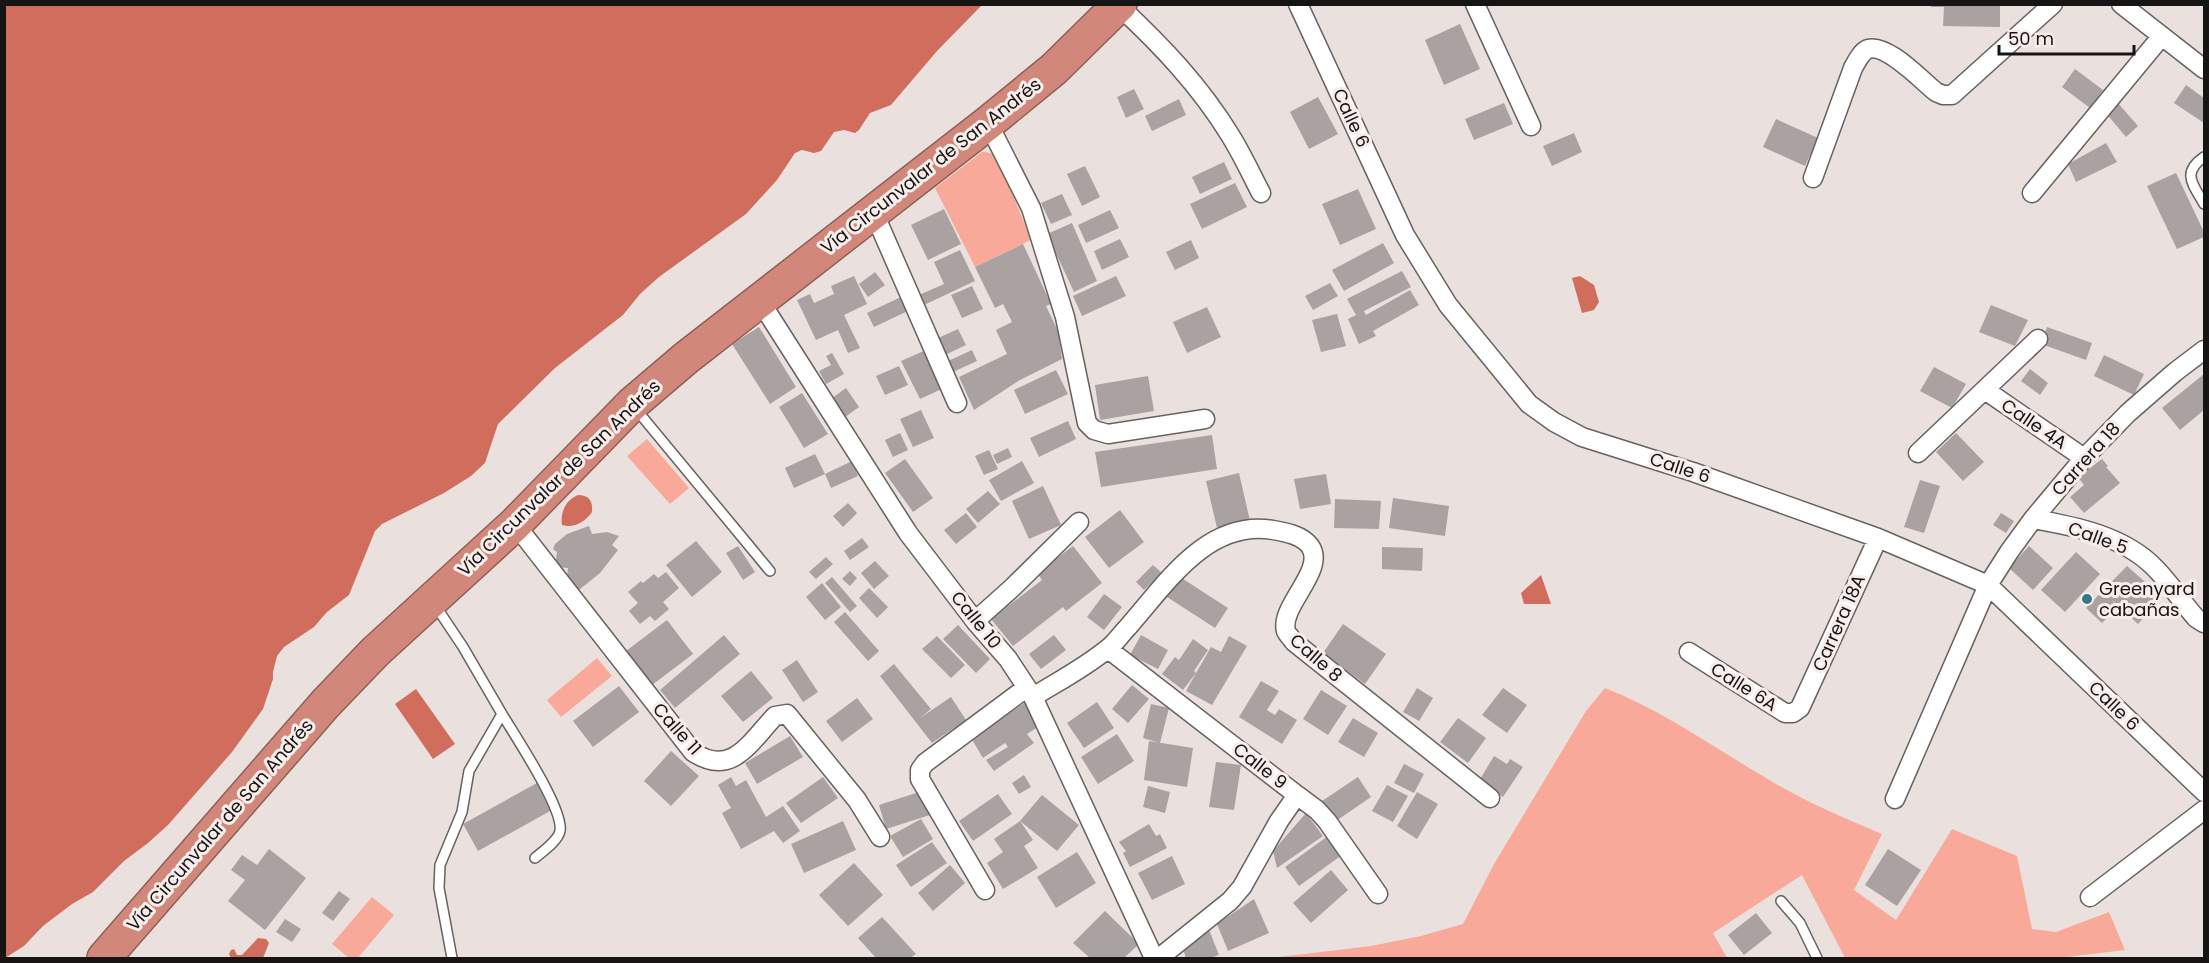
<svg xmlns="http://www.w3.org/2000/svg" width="2209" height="963" font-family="Poppins,sans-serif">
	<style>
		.green { fill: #f9a99a }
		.water { fill: #d06d5d }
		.building { fill: #aaa2a0 }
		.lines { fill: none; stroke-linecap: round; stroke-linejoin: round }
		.lane-casing { stroke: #68615f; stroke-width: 12 }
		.street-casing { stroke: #68615f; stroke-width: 21 }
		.highway-casing { stroke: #905f56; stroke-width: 36 }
		.lane { stroke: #fff; stroke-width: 9 }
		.street { stroke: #fff; stroke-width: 18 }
		.highway { stroke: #d18779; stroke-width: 33 }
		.poi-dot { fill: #347a86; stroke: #f7eeec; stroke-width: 2 }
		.labels { text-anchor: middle; stroke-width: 6; stroke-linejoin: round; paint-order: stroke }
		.street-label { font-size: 18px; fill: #171414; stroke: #f7eeec }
		.poi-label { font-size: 18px; fill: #171414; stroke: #f7eeec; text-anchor: start }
	</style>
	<rect width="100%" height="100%" fill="#eae1df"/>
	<path class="green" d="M 982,152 C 990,152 994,154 999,160 L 1031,240 L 975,267 L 935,188 Z
		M 647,439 L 689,488 L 670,504 L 627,456 Z
		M 597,658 L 612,676 L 561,717 L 547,700 Z
		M 1605,688 C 1662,710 1713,747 1766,778 C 1804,801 1841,817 1882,834 L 1854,890 L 1896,920 L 1952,829 L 2017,856 L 2032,929 L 2056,932 L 2109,912 L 2125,950 L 2059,958 L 1845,958 L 1802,875 L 1713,933 L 1727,958 L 1271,958 L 1371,946 L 1421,936 L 1463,924 L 1494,864 L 1586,711 Z
		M 372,897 L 394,915 L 358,958 L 349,958 L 332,944 Z"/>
	<path class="water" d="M 5,4 L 982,4 L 982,5 L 937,51 L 891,105 L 870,113 L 859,130 L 855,133 L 844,130 L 834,132 L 821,151 L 814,153 L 802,150 L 795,153 L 777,180 L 746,214 L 659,277 L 640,294 L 623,315 L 555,368 L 498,424 L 485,463 L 471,476 L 444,493 L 382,524 L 375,531 L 349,595 L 327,612 L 314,627 L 284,647 L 277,656 L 273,672 L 273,679 L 263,709 L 232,752 L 168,825 L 148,843 L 124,861 L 93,892 L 72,904 L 43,926 L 24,946 L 5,958 Z
		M 1580,276 L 1594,285 L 1599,302 L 1594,310 L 1582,313 L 1572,278 Z
		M 578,495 C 589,495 593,501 592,512 C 586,521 574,529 562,525 C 560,512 566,500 578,495 Z
		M 1541,575 L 1551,604 L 1524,604 L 1521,593 Z
		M 416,689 L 455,744 L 433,759 L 395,704 Z
		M 258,938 L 266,939 L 269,943 L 263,958 L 231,958 L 229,954 L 231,950 L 234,949 L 237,955 L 242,955 Z"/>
	<path class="building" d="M 1931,4 L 2000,4 L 2000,27 L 1943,26 L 1944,7 L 1931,7 Z
		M 1460,24 L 1480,69 L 1444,85 L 1425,40 Z
		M 2075,69 L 2103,90 L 2090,108 L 2062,87 Z
		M 2186,85 L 2204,98 L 2204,123 L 2174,103 Z
		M 1134,89 L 1144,109 L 1126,118 L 1117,97 Z
		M 1318,97 L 1338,134 L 1309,149 L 1290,112 Z
		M 1179,99 L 1186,115 L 1152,131 L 1145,116 Z
		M 2117,102 L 2138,126 L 2126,137 L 2105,112 Z
		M 1504,103 L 1513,124 L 1474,140 L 1465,119 Z
		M 1776,119 L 1818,138 L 1805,166 L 1763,147 Z
		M 1574,133 L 1582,152 L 1552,166 L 1543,146 Z
		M 2106,143 L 2117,162 L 2076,182 L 2068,164 Z
		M 1224,162 L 1232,179 L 1200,194 L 1192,177 Z
		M 1085,166 L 1100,197 L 1082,206 L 1067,174 Z
		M 2176,173 L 2204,232 L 2204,237 L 2177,249 L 2147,186 Z
		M 1235,183 L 1247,207 L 1202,229 L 1190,204 Z
		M 1358,189 L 1376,229 L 1340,245 L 1322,204 Z
		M 1062,194 L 1072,215 L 1051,224 L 1041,203 Z
		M 944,209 L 961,244 L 928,260 L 911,225 Z
		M 1110,210 L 1119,228 L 1086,243 L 1078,225 Z
		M 1072,223 L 1097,281 L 1074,292 L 1047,234 Z
		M 1120,239 L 1129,257 L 1102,270 L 1094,251 Z
		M 1191,240 L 1199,258 L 1175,270 L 1166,252 Z
		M 1383,243 L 1394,263 L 1344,291 L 1332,270 Z
		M 1023,244 L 1051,304 L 1046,306 L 1058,331 L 1062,359 L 1020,380 L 974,410 L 959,377 L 1007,354 L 996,330 L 1012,322 L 1003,304 L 995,308 L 975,267 Z
		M 960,250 L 975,281 L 924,305 L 919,295 L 944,284 L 934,262 Z
		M 1402,271 L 1411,287 L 1364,311 L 1366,315 L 1410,290 L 1419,305 L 1373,331 L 1376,336 L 1359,344 L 1348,319 L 1356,315 L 1347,299 Z
		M 875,272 L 885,285 L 868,297 L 859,284 Z
		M 854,276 L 867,304 L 844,315 L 860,348 L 848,353 L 838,330 L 816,340 L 797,300 L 810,294 L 814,303 L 834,294 L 831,286 Z
		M 1116,276 L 1126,296 L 1082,316 L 1073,296 Z
		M 1330,283 L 1338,296 L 1313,310 L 1305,296 Z
		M 972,286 L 983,309 L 962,318 L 951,295 Z
		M 903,296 L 910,310 L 874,327 L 867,313 Z
		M 1991,305 L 2028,320 L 2015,346 L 1979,332 Z
		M 1207,307 L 1221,337 L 1187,353 L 1173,322 Z
		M 1337,314 L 1346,346 L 1321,352 L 1312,320 Z
		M 759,327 L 796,387 L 770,404 L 732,344 Z
		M 2047,327 L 2092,343 L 2086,360 L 2041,344 Z
		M 958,329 L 966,345 L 943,356 L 936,339 Z
		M 926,350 L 944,388 L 920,399 L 901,361 Z
		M 972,350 L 977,361 L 953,372 L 948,361 Z
		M 832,353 L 844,374 L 826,384 L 819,371 L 831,365 L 826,356 Z
		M 2104,355 L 2144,374 L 2134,395 L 2094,376 Z
		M 899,366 L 908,385 L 885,395 L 876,376 Z
		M 1934,367 L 1966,384 L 1952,408 L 1920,391 Z
		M 2030,369 L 2048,383 L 2040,395 L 2021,381 Z
		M 1056,370 L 1068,394 L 1025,414 L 1014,390 Z
		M 2204,374 L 2204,410 L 2180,430 L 2162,408 Z
		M 1148,376 L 1154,411 L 1100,420 L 1095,385 Z
		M 846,388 L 859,407 L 841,420 L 828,401 Z
		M 802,393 L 828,434 L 804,448 L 779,407 Z
		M 921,410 L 934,438 L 913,447 L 900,419 Z
		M 1068,421 L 1076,439 L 1039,457 L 1030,438 Z
		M 900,433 L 908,450 L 893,457 L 885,440 Z
		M 1956,433 L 1984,462 L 1963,481 L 1936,452 Z
		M 1212,435 L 1217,469 L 1101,487 L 1095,452 Z
		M 1008,448 L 1012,457 L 997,464 L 993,455 Z
		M 989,450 L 998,469 L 984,475 L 975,456 Z
		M 815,454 L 825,474 L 794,488 L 785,468 Z
		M 905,459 L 933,498 L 913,512 L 885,473 Z
		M 2102,459 L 2108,466 L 2106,467 L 2120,483 L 2084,513 L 2070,497 L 2084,485 L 2078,477 Z
		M 852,461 L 858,476 L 831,488 L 825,474 Z
		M 1022,461 L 1034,483 L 1001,501 L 989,480 Z
		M 1239,473 L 1250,521 L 1217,528 L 1206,481 Z
		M 1326,474 L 1331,504 L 1300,509 L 1294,479 Z
		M 1920,480 L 1940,486 L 1924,533 L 1904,527 Z
		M 1043,486 L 1061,525 L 1029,539 L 1012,501 Z
		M 988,491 L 1000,504 L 978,523 L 966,509 Z
		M 1393,498 L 1449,506 L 1445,536 L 1389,528 Z
		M 1335,499 L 1381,501 L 1379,529 L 1334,528 Z
		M 848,503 L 857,513 L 843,527 L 833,516 Z
		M 1120,510 L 1144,542 L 1109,568 L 1085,537 Z
		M 966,513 L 977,527 L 956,544 L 944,530 Z
		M 2001,513 L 2014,521 L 2006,533 L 1993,525 Z
		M 589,526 L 592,534 L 607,532 L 619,536 L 612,545 L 618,550 L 600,573 L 574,594 L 567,578 L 568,568 L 555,567 L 557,552 L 553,549 L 555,544 L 567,534 Z
		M 862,538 L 869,547 L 850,560 L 844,551 Z
		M 696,541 L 722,572 L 692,597 L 666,565 Z
		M 738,546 L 755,572 L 743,580 L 726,553 Z
		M 1073,546 L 1102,583 L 1066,611 L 1063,607 L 1013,646 L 991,619 L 1042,580 L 1037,573 Z
		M 2029,546 L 2053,568 L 2033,590 L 2009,568 Z
		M 1382,547 L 1423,548 L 1422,571 L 1382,569 Z
		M 2076,552 L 2100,574 L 2065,612 L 2041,590 Z
		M 826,557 L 833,564 L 816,579 L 809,572 Z
		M 875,561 L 889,576 L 874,589 L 861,573 Z
		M 1153,565 L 1162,573 L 1144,590 L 1136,582 Z
		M 2127,566 L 2162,597 L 2138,624 L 2111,599 L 2118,607 L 2102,623 L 2086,608 Z
		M 850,571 L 857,578 L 850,586 L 842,579 Z
		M 666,572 L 679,588 L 663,602 L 669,609 L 655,621 L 650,616 L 640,624 L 629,611 L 638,603 L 628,592 L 641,581 L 643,583 L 654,574 L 658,578 Z
		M 832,577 L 857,606 L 850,612 L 825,583 Z
		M 1180,577 L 1228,608 L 1215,628 L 1167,597 Z
		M 822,583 L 841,607 L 825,620 L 806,597 Z
		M 869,588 L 888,607 L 877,618 L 859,598 Z
		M 1104,594 L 1122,607 L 1104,630 L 1087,617 Z
		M 845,612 L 879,651 L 868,661 L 834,622 Z
		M 667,620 L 693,654 L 652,685 L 626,651 Z
		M 1343,624 L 1386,654 L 1365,684 L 1323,653 Z
		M 958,625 L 990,659 L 976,673 L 943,639 Z
		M 724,635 L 740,654 L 675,708 L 660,690 Z
		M 1054,635 L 1066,650 L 1041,669 L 1029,654 Z
		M 1141,635 L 1168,650 L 1158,669 L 1130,655 Z
		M 937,636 L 965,665 L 951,678 L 922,649 Z
		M 1229,636 L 1247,646 L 1212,705 L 1186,691 L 1196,673 L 1183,690 L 1162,674 L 1175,657 L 1179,660 L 1193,639 L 1208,650 L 1194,671 L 1196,673 L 1211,647 L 1221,652 Z
		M 797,660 L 818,692 L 803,702 L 782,670 Z
		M 894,664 L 931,709 L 920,718 L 951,697 L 966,720 L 932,743 L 880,676 Z
		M 751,671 L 773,698 L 743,722 L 721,696 Z
		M 1261,681 L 1279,691 L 1267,710 L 1275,715 L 1279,709 L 1297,720 L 1282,744 L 1239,717 Z
		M 1132,685 L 1149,699 L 1128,723 L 1112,709 Z
		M 619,686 L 639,712 L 593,747 L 573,721 Z
		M 1417,688 L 1433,698 L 1419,721 L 1403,712 Z
		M 1503,688 L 1527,705 L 1507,733 L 1482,715 Z
		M 1321,690 L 1347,706 L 1328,735 L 1303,719 Z
		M 857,698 L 873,719 L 842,742 L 826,721 Z
		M 1026,702 L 1041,725 L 1027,734 L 1034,743 L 994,771 L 986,760 L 1008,747 L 1005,743 L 983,758 L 971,738 Z
		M 1097,702 L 1114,728 L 1084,748 L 1067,723 Z
		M 1151,704 L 1169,708 L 1160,743 L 1143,738 Z
		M 1353,718 L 1378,733 L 1364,757 L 1338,742 Z
		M 1458,718 L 1486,738 L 1468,763 L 1440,742 Z
		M 1117,734 L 1134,761 L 1098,784 L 1081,757 Z
		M 790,736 L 803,757 L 757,784 L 745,763 Z
		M 1149,741 L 1193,748 L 1187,787 L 1144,780 Z
		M 671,751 L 699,776 L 671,806 L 644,781 Z
		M 1494,756 L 1507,764 L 1510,759 L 1523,767 L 1503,797 L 1479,781 Z
		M 1216,762 L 1241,765 L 1234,810 L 1209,807 Z
		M 1404,764 L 1424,774 L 1414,793 L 1394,783 Z
		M 1024,775 L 1031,787 L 1019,794 L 1012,783 Z
		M 731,777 L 736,786 L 746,780 L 766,817 L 783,806 L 800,831 L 783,843 L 774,831 L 741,849 L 722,813 L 731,808 L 718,785 Z
		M 823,777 L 838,798 L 801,823 L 786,803 Z
		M 1358,777 L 1371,797 L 1336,821 L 1322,801 Z
		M 537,783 L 552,810 L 478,851 L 463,824 Z
		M 1387,785 L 1408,796 L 1393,822 L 1372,811 Z
		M 1148,786 L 1170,792 L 1165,813 L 1143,807 Z
		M 922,791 L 930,815 L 886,829 L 879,805 Z
		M 1417,792 L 1438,804 L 1417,839 L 1397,826 Z
		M 998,794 L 1012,814 L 973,841 L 959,821 Z
		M 1042,795 L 1079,825 L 1057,851 L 1020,821 L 1033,840 L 1024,846 L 1038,868 L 1003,889 L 987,863 L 1003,852 L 994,839 L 1020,821 Z
		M 1306,813 L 1323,836 L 1277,868 L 1273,851 Z
		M 921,819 L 933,839 L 903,857 L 890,836 Z
		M 843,821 L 856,850 L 804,873 L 791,844 Z
		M 1149,824 L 1156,836 L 1160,834 L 1167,848 L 1130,867 L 1123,853 L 1126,851 L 1119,842 Z
		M 1328,836 L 1342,855 L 1299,886 L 1285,867 Z
		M 932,842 L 947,863 L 911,887 L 896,865 Z
		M 269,849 L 306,878 L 265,930 L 228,901 L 245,880 L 231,870 L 242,855 L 257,865 Z
		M 1888,849 L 1921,870 L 1897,906 L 1865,885 Z
		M 1077,852 L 1096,883 L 1056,908 L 1037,877 Z
		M 1172,856 L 1185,884 L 1152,900 L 1138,873 Z
		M 854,863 L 883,895 L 848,926 L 819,895 Z
		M 950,865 L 965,883 L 933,911 L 918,893 Z
		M 1331,870 L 1348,890 L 1311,923 L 1293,903 Z
		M 339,891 L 350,899 L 333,921 L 322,913 Z
		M 1254,899 L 1269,933 L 1228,951 L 1217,924 Z
		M 1105,911 L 1139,944 L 1124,958 L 1090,958 L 1073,943 Z
		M 1756,913 L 1772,933 L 1744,955 L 1728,935 Z
		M 882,917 L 916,954 L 910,958 L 876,958 L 858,938 Z
		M 285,919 L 301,929 L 292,942 L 276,932 Z
		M 1208,927 L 1219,955 L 1210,958 L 1186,958 L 1183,949 Z"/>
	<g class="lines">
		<defs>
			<path id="lane" d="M 2204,157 C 2181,173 2193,184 2204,204
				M 635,408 L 770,571
				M 435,605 L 463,647 L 502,714 L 469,771 L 462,812 L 440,865 L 439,888 L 452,958
				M 502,714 C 515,736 564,809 560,831 C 558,841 543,851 535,858
				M 1781,901 L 1800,923 L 1817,958"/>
			<path id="street" d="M 1298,4 L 1405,235 L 1448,305 L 1529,404 L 1554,422 L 1582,437 L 1693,472 L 1878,538 L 1988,585 L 2204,792
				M 1475,4 L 1531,126
				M 2121,4 L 2204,69
				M 1119,6 C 1161,45 1200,86 1230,135 C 1242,154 1251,174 1261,193
				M 988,123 L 1031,208 L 1065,317 L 1087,423 L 1094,430 L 1108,434 L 1205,419
				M 1813,178 L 1853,68 C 1857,61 1861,52 1868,49 C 1887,43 1922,81 1936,92 L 1943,95 L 1952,95 L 2053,4
				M 2032,193 L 2161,37
				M 874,213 L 957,403
				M 760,301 L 908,533 L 975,621 L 1008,659 L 1033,697 L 1154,958
				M 1985,390 L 2084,458
				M 1918,453 L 2038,339
				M 2033,519 C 2075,526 2124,536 2155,568 C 2170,583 2182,602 2196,618 L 2204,623
				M 515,524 L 693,752 C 732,778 750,742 775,716 L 787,714 L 857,800 L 880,837
				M 975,621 L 1012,588 L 1079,522
				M 1108,649 L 1297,795 L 1279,821 L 1242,887 L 1230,901 L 1159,958
				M 1689,652 L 1785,713 L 1793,713 L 1800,708 L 1878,538
				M 1033,697 C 1057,682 1084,668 1106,650 C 1115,644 1121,634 1128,627 C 1166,584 1207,519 1273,530 C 1285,532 1302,535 1310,546 C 1327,570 1279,606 1286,631 C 1287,634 1292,639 1294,642 L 1490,798
				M 1297,795 L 1317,810 L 1327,821 L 1378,894
				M 1895,799 L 1988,585 L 2009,552 L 2033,519 L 2084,458 L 2128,413 L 2175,372 L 2204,350
				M 985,890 L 920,779 L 920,770 L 925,763 L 1026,688
				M 2090,897 L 2204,810"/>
			<path id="highway" d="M 104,958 L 326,703 L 375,652 L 515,524 L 632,404 L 686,358 L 988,123 L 1054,69 L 1120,4"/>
		</defs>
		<use href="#lane" class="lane-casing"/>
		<use href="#street" class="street-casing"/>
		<use href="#highway" class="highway-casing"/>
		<use href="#lane" class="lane"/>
		<use href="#street" class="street"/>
		<use href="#highway" class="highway"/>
	</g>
	<circle class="poi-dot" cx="2087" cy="599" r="6"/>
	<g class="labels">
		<g class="street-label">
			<text transform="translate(1351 118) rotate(65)" y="6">Calle 6</text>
			<text transform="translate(931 166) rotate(-38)" y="6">Vía Circunvalar de San Andrés</text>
			<text transform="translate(2034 424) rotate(34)" y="6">Calle 4A</text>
			<text transform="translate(2086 459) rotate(-48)" y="6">Carrera 18</text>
			<text transform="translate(1680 468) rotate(18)" y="6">Calle 6</text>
			<text transform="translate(559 478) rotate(-44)" y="6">Vía Circunvalar de San Andrés</text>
			<text transform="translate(2098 538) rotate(20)" y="6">Calle 5</text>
			<text transform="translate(976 620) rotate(51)" y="6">Calle 10</text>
			<text transform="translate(1839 623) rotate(-66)" y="6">Carrera 18A</text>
			<text transform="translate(1316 658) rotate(41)" y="6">Calle 8</text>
			<text transform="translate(1744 687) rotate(32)" y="6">Calle 6A</text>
			<text transform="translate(2114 706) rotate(44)" y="6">Calle 6</text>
			<text transform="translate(677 729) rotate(48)" y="6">Calle 11</text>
			<text transform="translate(1260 766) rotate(38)" y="6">Calle 9</text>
			<text transform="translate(220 825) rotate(-49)" y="6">Vía Circunvalar de San Andrés</text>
		</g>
		<g class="poi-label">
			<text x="2099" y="595">Greenyard<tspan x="2099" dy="21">cabañas</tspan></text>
		</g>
	</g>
	<rect width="2209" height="963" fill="none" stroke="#171414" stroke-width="12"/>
	<path d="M1999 45v9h135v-9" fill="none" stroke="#171414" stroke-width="3"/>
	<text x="2008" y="45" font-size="18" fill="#171414" stroke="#f7eeec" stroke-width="4.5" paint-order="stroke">50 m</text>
</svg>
